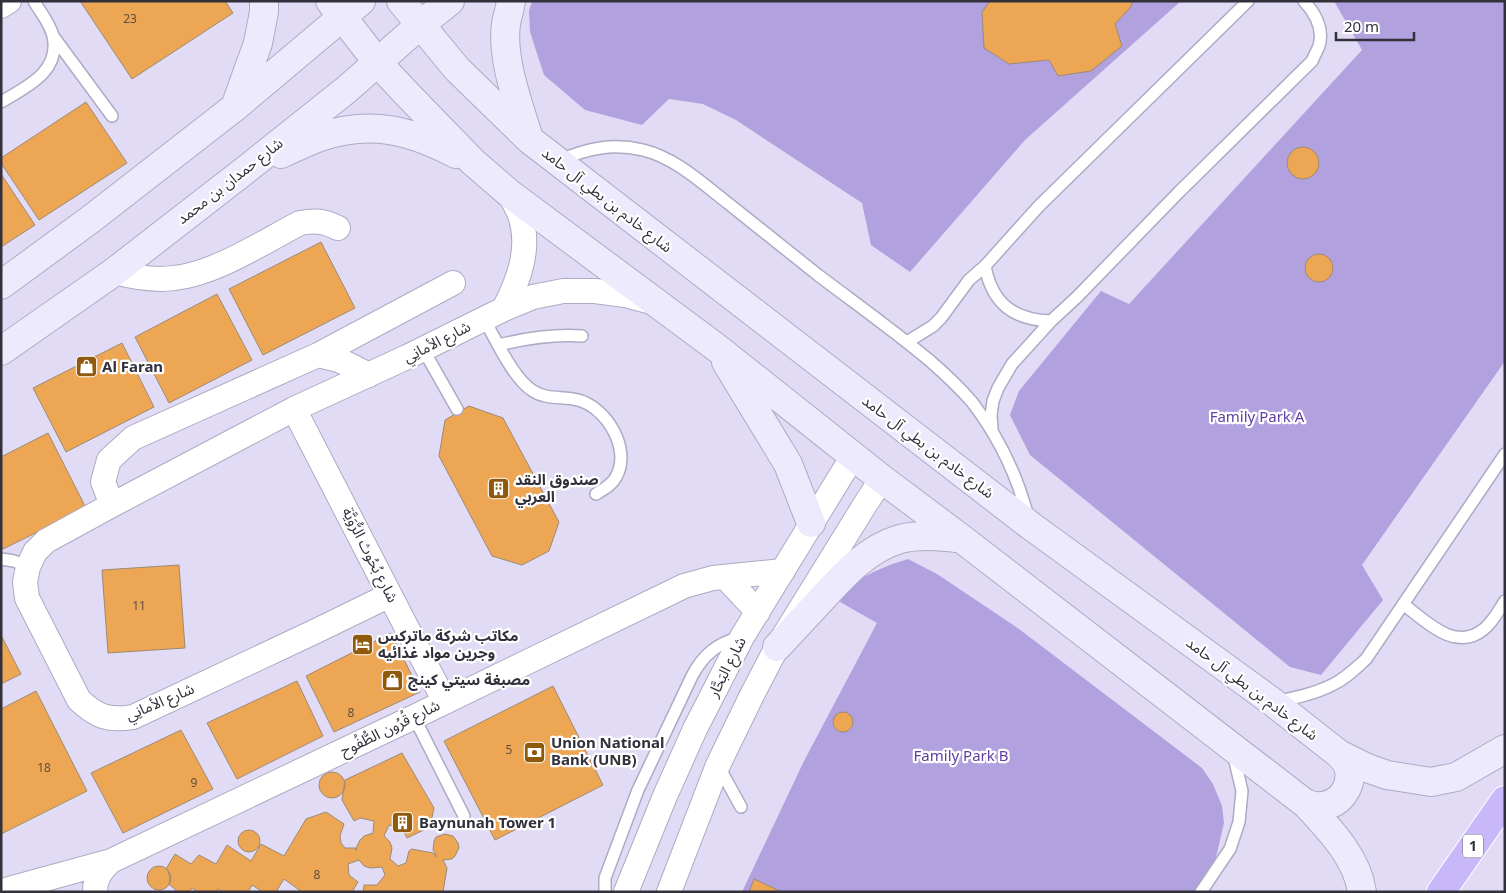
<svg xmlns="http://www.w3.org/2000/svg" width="1506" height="893" font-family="'Noto Sans','Noto Sans Arabic',sans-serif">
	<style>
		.green { fill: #b1a1de }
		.building { fill: #eda754; stroke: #9c8a76 }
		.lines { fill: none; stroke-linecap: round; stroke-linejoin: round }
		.lane-casing { stroke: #afaac3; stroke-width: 14 }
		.street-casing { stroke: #afaac3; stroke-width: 26 }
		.secondary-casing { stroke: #afaac3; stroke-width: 30 }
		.highway-casing { stroke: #fff; stroke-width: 30 }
		.lane { stroke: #fff; stroke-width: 11 }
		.street { stroke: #fff; stroke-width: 24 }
		.secondary { stroke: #eeeafd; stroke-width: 28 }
		.highway { stroke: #c8b8f9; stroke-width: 28 }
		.labels { text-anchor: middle; stroke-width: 4.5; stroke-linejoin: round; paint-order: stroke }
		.number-label { font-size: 12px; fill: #614e40 }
		.shield { fill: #fff; stroke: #706e75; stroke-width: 1 }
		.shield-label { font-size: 14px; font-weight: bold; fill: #32303a }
		.street-label { font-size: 15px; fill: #32303a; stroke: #fff }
		.poi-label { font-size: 15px; font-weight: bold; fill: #32303a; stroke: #fff; text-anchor: start }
		.park-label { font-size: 15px; fill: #613da4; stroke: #fff }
	</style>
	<rect width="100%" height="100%" fill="#e1dbf6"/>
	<path class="green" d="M 532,1 L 1181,1 L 1025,140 L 910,272 L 871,245 L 862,203 L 736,120 L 703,104 L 669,99 L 642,125 L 585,110 L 544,75 L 530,32 L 529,11 Z
		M 1334,1 L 1505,1 L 1505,361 L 1362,565 L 1383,600 L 1321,675 L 1290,667 L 1030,455 L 1010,415 L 1019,391 L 1101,291 L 1129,304 L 1362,50 Z
		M 908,559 L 937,574 L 1019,629 L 1202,768 L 1213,784 L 1222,806 L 1224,823 L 1208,892 L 742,892 L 804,761 L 877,623 L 840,602 C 843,597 845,592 849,589 C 861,575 891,564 908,559 Z"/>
	<path class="building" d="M 80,1 L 225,1 L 233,13 L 132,79 Z
		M 990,1 L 1133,1 L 1130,8 L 1115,24 L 1122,46 L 1091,71 L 1058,76 L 1049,60 L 1009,64 L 984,48 L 982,12 Z
		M 86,102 L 127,163 L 39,220 L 1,163 L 1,158 Z
		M1287 163a16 16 0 1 1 32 0a16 16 0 1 1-32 0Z
		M 1,174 L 35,225 L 1,247 Z
		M 321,242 L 355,308 L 263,355 L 229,289 Z
		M1305 268a14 14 0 1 1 28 0a14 14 0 1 1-28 0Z
		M 217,294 L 252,360 L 169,403 L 135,337 Z
		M 122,343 L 154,407 L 66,452 L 33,388 Z
		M 469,406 L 503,418 L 559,522 L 549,551 L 522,565 L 492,556 L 439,456 L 445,420 Z
		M 48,433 L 86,508 L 3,549 L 1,545 L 1,457 Z
		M 179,565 L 185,648 L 108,653 L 102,570 Z
		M 391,633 L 420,692 L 334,732 L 306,676 Z
		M 1,635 L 21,674 L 1,684 Z
		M 297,681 L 323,736 L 237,779 L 207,723 Z
		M 553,686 L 603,785 L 495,840 L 444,741 Z
		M 36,691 L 87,791 L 1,834 L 1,709 Z
		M833 722a10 10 0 1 1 20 0a10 10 0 1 1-20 0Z
		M 181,730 L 213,789 L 123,833 L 91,773 Z
		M 402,753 L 434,808 L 430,827 L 407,838 L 402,828 L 389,825 L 384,836 L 390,842 L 392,848 L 390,859 L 398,866 L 406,863 L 409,851 L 412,849 L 433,853 L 437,857 L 433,850 L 434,841 L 436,837 L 445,834 L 453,836 L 458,843 L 459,848 L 455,856 L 452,859 L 443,860 L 447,868 L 443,892 L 363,892 L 364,885 L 377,885 L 385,875 L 382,867 L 370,868 L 364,866 L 359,860 L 348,864 L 349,875 L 358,882 L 352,892 L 302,892 L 284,879 L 276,892 L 263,892 L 252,885 L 248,892 L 223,892 L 218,889 L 216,892 L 198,892 L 192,888 L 189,892 L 178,892 L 169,884 L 170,878 L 168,871 L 166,869 L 175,854 L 191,864 L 199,855 L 216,864 L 227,845 L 251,861 L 261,844 L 284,856 L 306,819 L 326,812 L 344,824 L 340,836 L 341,843 L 345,848 L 356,848 L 356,851 L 357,846 L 360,840 L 364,836 L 373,833 L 374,821 L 360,818 L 354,821 L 342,800 L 345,780 Z
		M319 785a13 13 0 1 1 26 0a13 13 0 1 1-26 0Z
		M238 841a11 11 0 1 1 22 0a11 11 0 1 1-22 0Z
		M147 878a12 12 0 1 1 24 0a12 12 0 1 1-24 0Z
		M 754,879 L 782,892 L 749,892 Z"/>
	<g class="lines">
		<defs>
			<path id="lane" d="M 53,36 L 112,116
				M 1,102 C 26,87 61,72 53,36 C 50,23 40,12 34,1
				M 559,161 C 587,148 613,143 643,150 C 676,158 703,184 729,204 C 759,228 788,251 818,275 C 855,303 893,330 929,360 C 944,373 959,387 972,402 C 999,437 1017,475 1028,517
				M 985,266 C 992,303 1013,320 1051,321
				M 484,319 C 495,338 514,380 533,391 C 547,400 563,396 578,400 C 606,407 632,449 616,477 C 612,485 604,489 596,494
				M 907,342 L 933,326 L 941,318 L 969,280 L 985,266 L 1039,206 L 1248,1
				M 499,345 C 527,338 553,334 582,336
				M 423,349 L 457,409
				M 992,429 L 991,415 L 993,401 L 998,388 L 1012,364 L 1051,321 L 1077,297 L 1178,193 L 1312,61 C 1314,56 1317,51 1319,46 C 1324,29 1315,13 1304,1
				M 1,559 L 14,561 L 28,567
				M 1403,604 C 1426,621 1455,653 1484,629 C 1493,622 1499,610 1505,601
				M 1275,702 C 1294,698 1314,694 1332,685 C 1345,679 1355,669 1366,659 L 1505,454
				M 414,717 L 464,816
				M 718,765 L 741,807
				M 605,892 L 605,878 L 638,790 L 692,676 C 703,655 717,643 741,637
				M 1201,892 L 1230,849 L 1239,822 L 1242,791 L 1233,753"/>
			<path id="street" d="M 1,6 L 9,1
				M 114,272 C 133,277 153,281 174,278 C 215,274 263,242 300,223 C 316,220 324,221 338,228
				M 504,309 C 519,280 531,248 520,215 C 517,208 513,201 510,194
				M 318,355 L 339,360 L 369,375
				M 294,409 L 445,702
				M 112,505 L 103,482 L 109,460 L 133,438 L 318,355 L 453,283
				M 725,577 L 758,612
				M 390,595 L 314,632 L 133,717 C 109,721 97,717 79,700 L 27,598 L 25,582 L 28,567 L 35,552 L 46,541 L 112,505 L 294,409 L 407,357 L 504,309 L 533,297 L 563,291 L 595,291 L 625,295 L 655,303
				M 5,890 L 111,861 L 414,717 L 684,586 L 713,578 L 783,571
				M 95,892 C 95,878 101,870 111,861
				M 626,892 L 665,796 L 695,729 L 742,637 L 853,456
				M 669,892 L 718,765 L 752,695 L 777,647 L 866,503 L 882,479"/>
			<path id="secondary" d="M 330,1 L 378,63 L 406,93 L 473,162 L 510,194 L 717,348 L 882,479 L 962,539 L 1306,804 C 1329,829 1357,857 1362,892
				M 401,1 L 457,69 L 530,140 L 1031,526 L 1274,703 L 1339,754 L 1367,768 L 1387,775 L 1431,782 L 1456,777 L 1505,749
				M 511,1 C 510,9 507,17 506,24 C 501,59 519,105 529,139
				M 235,107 L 258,43 L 264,12 L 264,1
				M 281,154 C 294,148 307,142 320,137 C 371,120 410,130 456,154
				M 1,285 L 91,219 L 235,107 L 361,1
				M 1,351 L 114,272 L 248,168 L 346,90 L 420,25 L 450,1
				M 726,362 L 788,464 L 811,523
				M 777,647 C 791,632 805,617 819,602 C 842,577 866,549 900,539 C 920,534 942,536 962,539
				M 1306,804 C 1311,805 1317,807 1322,806 C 1341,804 1354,785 1348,766 C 1346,762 1342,757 1339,754"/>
			<path id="highway" d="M 1441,892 L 1505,800"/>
		</defs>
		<use href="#lane" class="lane-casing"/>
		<use href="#street" class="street-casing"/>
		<use href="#secondary" class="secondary-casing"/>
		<use href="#highway" class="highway-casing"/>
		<use href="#lane" class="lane"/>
		<use href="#street" class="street"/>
		<use href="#secondary" class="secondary"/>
		<use href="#highway" class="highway"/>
	</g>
	<defs>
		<symbol id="shop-square" viewBox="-11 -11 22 22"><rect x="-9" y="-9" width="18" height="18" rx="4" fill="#8f5a0c" stroke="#fff"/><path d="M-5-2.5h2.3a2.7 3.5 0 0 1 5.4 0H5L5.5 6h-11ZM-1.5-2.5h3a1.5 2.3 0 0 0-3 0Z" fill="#fff"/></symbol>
		<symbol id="building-square" viewBox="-11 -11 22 22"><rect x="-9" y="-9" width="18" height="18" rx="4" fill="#8f5a0c" stroke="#fff"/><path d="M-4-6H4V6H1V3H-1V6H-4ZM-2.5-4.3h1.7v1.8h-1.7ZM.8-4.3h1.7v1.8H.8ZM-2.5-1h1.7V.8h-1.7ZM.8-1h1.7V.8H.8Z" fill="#fff"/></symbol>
		<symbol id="hotel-square" viewBox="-11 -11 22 22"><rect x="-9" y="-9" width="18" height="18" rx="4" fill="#8f5a0c" stroke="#fff"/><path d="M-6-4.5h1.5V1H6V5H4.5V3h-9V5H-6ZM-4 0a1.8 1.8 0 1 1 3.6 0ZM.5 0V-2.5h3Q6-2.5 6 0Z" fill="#fff"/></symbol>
		<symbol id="bank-square" viewBox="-11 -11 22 22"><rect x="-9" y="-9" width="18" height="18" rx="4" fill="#8f5a0c" stroke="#fff"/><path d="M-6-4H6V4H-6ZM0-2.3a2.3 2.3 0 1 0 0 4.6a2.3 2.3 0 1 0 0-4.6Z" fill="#fff"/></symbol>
	</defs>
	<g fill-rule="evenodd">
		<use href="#shop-square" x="74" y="354" width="25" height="25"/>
		<use href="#building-square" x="486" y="476" width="25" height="25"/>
		<use href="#hotel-square" x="350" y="632" width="25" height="25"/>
		<use href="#shop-square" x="380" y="668" width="25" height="25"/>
		<use href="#bank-square" x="522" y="740" width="25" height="25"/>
		<use href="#building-square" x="390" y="810" width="25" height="25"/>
	</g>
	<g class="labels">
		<g class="number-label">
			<text x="130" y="23">23</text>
			<text x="139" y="610">11</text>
			<text x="351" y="717">8</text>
			<text x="509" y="754">5</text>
			<text x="44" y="772">18</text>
			<text x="194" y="787">9</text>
			<text x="317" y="879">8</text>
		</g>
		<rect class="shield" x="1463" y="834.5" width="20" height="23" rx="4"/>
		<g class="shield-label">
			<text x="1473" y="851">1</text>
		</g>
		<g class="street-label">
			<text transform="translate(230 181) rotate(-38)" y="5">شارع حمدان بن محمد</text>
			<text transform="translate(607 200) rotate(38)" y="5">شارع خادم بن بطي آل حامد</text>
			<text transform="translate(437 342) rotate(-27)" y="5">شارع الأمانِي</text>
			<text transform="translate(928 447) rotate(37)" y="5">شارع خادم بن بطي آل حامد</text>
			<text transform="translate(370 555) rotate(63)" y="5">شارع بُحُوث الرُّوَيَّة</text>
			<text transform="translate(727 667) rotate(-63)" y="5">شارع البَحَّار</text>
			<text transform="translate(1252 689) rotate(37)" y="5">شارع خادم بن بطي آل حامد</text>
			<text transform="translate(160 702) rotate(-23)" y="5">شارع الأمانِي</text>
			<text transform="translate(390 728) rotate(-26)" y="5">شارع قُرُون الطُّفُوح</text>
		</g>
		<g class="poi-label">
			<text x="102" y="372">Al Faran</text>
			<text x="515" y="485">صندوق النقد<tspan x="515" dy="17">العربي</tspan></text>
			<text x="378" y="641">مكاتب شركة ماتركس<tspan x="378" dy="17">وجرين مواد غذائيه</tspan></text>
			<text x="408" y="685">مصبغة سيتي كينج</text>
			<text x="551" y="748">Union National<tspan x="551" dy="17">Bank (UNB)</tspan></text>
			<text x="419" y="828">Baynunah Tower 1</text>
		</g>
		<g class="park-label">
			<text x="1257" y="422">Family Park A</text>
			<text x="961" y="761">Family Park B</text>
		</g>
	</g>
	<rect width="1506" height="893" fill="none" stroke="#32303a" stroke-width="5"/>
	<path d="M1336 32v8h78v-8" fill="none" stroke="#32303a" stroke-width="2.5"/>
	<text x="1344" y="32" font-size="15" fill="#32303a" stroke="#ffffff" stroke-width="4" paint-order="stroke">20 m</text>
</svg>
